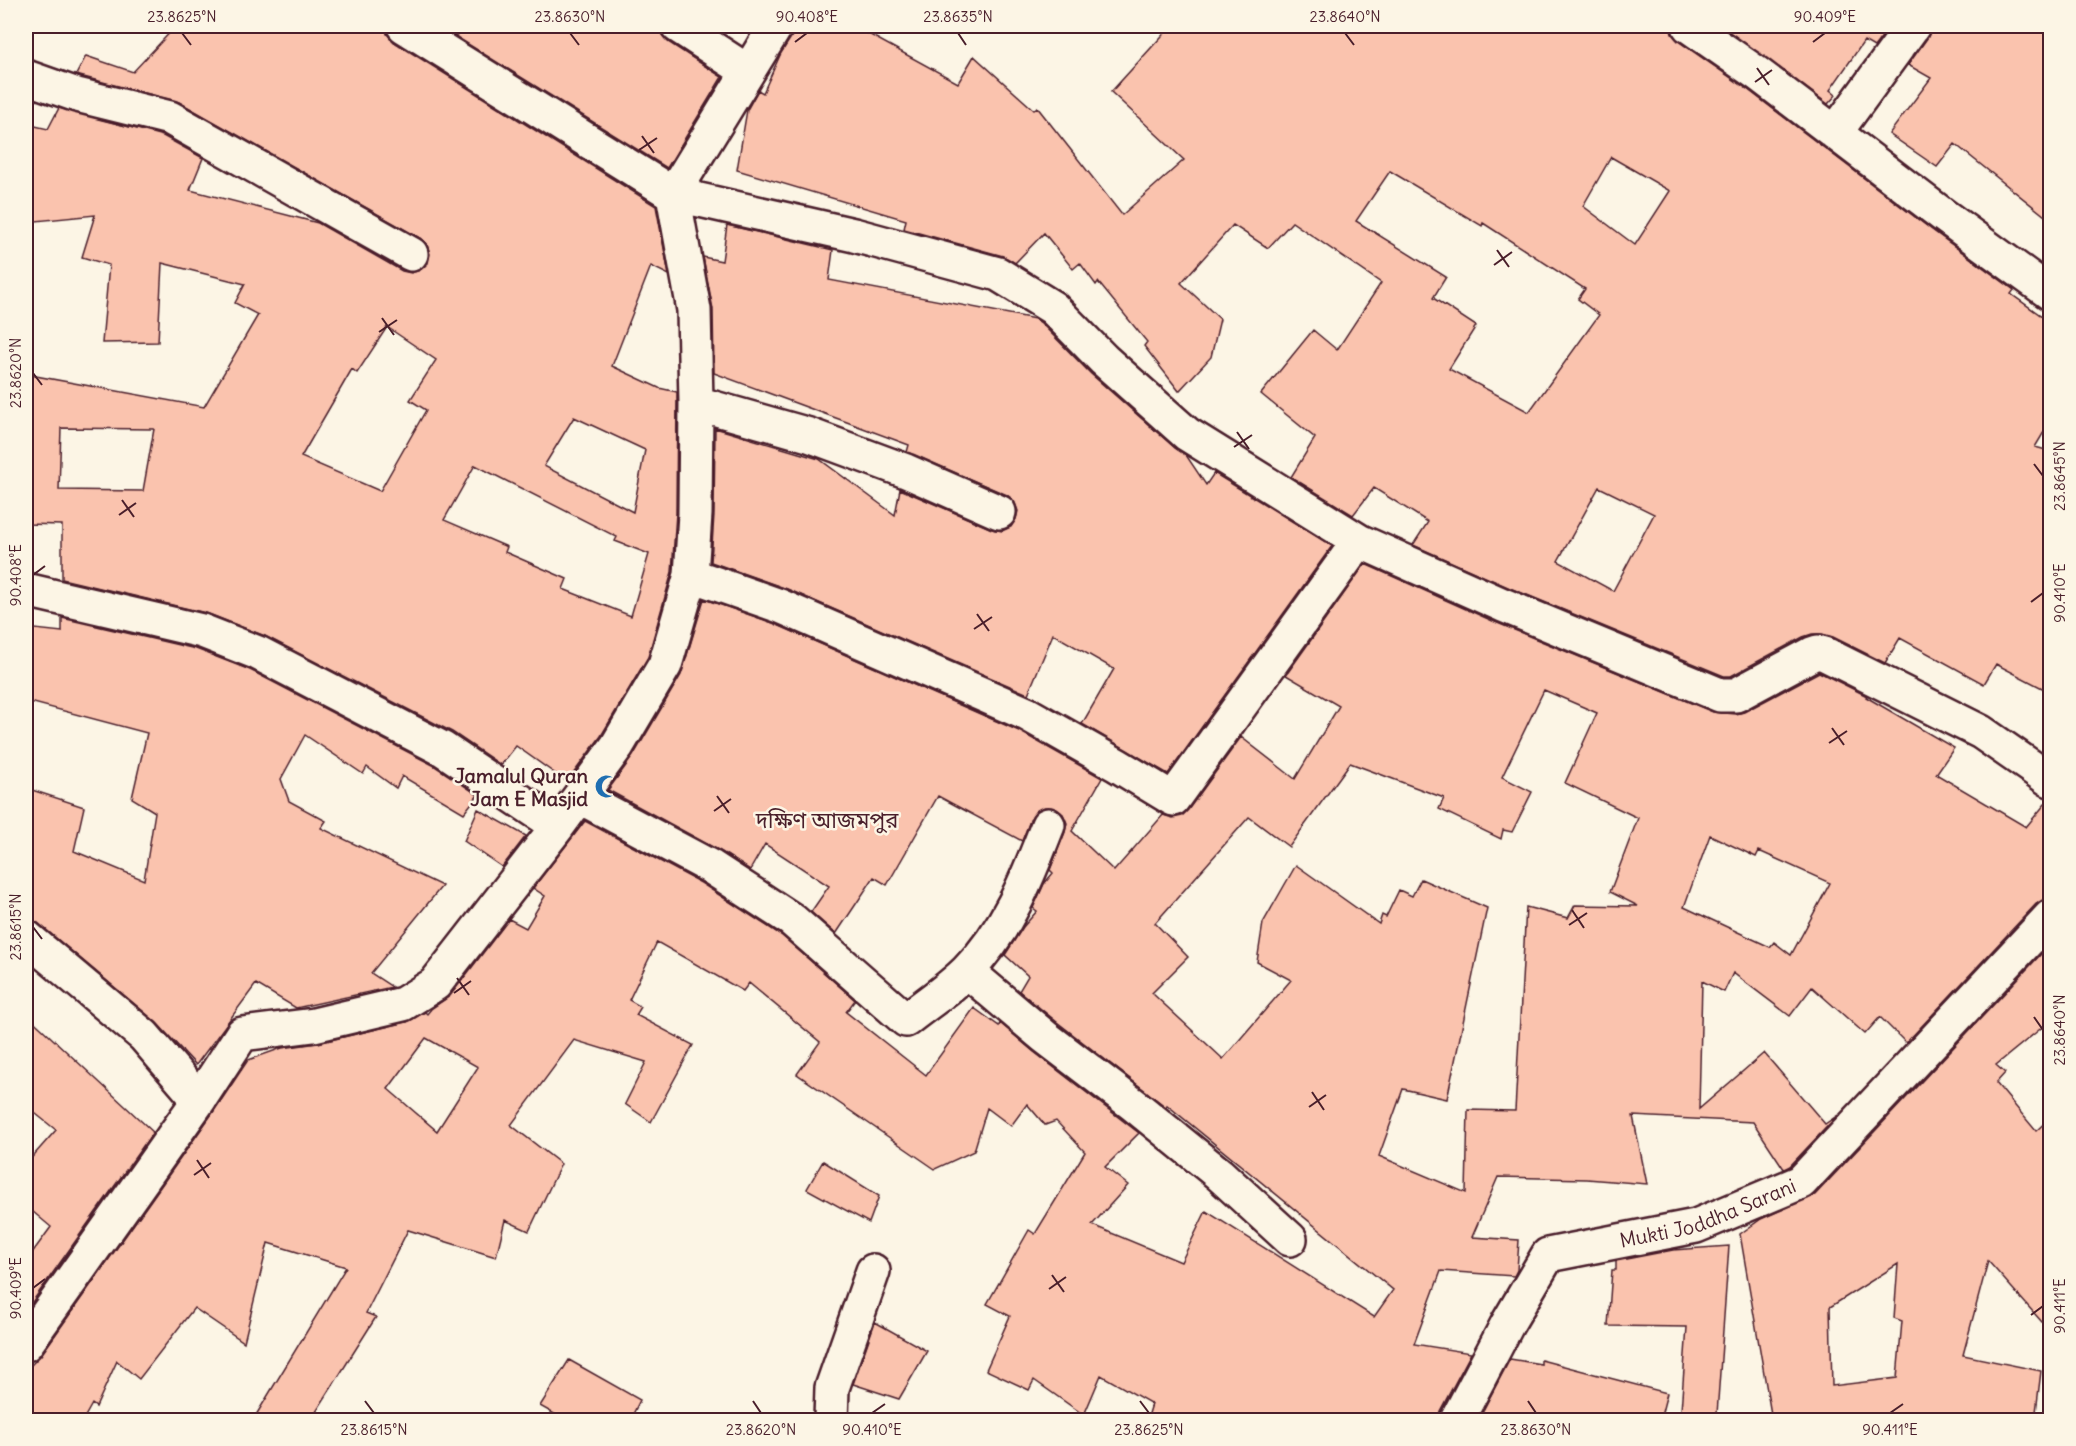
<svg xmlns="http://www.w3.org/2000/svg" width="2076" height="1446" font-family="Delius,'Noto Sans Bengali',sans-serif">
	<style>
		.building { fill: #fac3ae; stroke: #4a1f2b; stroke-width: 1.5; fill-rule: evenodd }
		.lines { fill: none; stroke-linecap: round; stroke-linejoin: round }
		.minor-casing { stroke: #4a1f2b; stroke-width: 38 }
		.tertiary-casing { stroke: #4a1f2b; stroke-width: 38 }
		.minor { stroke: #fcf5e5; stroke-width: 33 }
		.tertiary { stroke: #fcf5e5; stroke-width: 33 }
		.ticks { fill: none; stroke: #4a1f2b; stroke-width: 2 }
		.labels { text-anchor: middle; stroke-width: 5; stroke-linejoin: round; paint-order: stroke }
		.poi-label { font-size: 20px; font-weight: bold; fill: #4a1f2b; stroke: #fcf5e5; text-anchor: end }
		.street-label { font-size: 20px; fill: #4a1f2b; stroke: #fcf5e5 }
		.quarter-label { font-size: 22px; fill: #4a1f2b; stroke: #fcf5e5 }
		.neatline { fill: none; stroke: #4a1f2b; stroke-width: 2 }
		.ticks-label { font-size: 15px; text-anchor: middle; fill: #4a1f2b }
	</style>
	<rect width="100%" height="100%" fill="#fcf5e5"/>
	<filter id="ink" filterUnits="userSpaceOnUse"><feTurbulence type="fractalNoise" baseFrequency=".0167" numOctaves="2"/><feDisplacementMap in="SourceGraphic" scale="12" xChannelSelector="R" yChannelSelector="G"/><feConvolveMatrix kernelMatrix="1 2 1 2 8 2 1 2 1" color-interpolation-filters="sRGB"/></filter>
	<g filter="url(#ink)">
		<path class="building" d="M 176,26 L 385,26 L 387,34 L 394,42 L 656,206 L 669,275 L 651,266 L 612,366 L 659,388 L 677,392 L 676,513 L 672,572 L 648,657 L 601,736 L 567,782 L 516,746 L 501,765 L 452,732 L 265,636 L 206,613 L 62,579 L 62,525 L 26,524 L 26,448 L 29,448 L 30,375 L 204,407 L 258,315 L 235,303 L 245,284 L 162,263 L 158,342 L 102,343 L 109,265 L 82,257 L 95,215 L 26,222 L 26,124 L 48,129 L 59,108 L 163,136 L 203,158 L 190,190 L 318,223 L 402,271 L 411,273 L 420,270 L 428,263 L 430,254 L 427,245 L 420,238 L 179,102 L 76,75 L 86,56 L 133,72 ZM 387,327 L 436,360 L 410,400 L 426,410 L 380,491 L 301,457 L 352,369 L 357,373 ZM 574,417 L 645,450 L 633,512 L 544,466 ZM 61,428 L 154,429 L 143,491 L 59,490 ZM 475,465 L 617,537 L 615,541 L 649,554 L 631,616 L 563,589 L 567,579 L 505,552 L 507,547 L 444,520 Z
			M 439,26 L 659,26 L 662,35 L 668,42 L 722,77 L 667,168 Z
			M 795,26 L 854,26 L 958,83 L 974,56 L 1034,110 L 1037,107 L 1122,215 L 1184,160 L 1111,92 L 1171,26 L 1670,26 L 1672,34 L 1678,41 L 1747,89 L 1932,230 L 2014,290 L 2011,294 L 2050,322 L 2050,422 L 2035,447 L 2050,451 L 2050,692 L 1996,664 L 1984,684 L 1900,638 L 1885,663 L 1833,637 L 1822,634 L 1812,634 L 1803,637 L 1731,676 L 1724,676 L 1510,588 L 1413,545 L 1428,522 L 1374,488 L 1353,515 L 1291,477 L 1315,438 L 1261,394 L 1313,330 L 1337,350 L 1381,283 L 1292,222 L 1268,248 L 1233,225 L 1181,283 L 1220,319 L 1211,357 L 1179,391 L 1144,346 L 1147,342 L 1098,282 L 1096,285 L 1080,263 L 1073,269 L 1044,233 L 1015,263 L 1003,256 L 904,229 L 906,220 L 737,170 L 747,110 L 758,90 L 763,93 L 781,53 L 792,36 ZM 1611,157 L 1670,191 L 1635,245 L 1583,206 ZM 1390,171 L 1482,226 L 1483,223 L 1585,289 L 1578,299 L 1599,315 L 1529,412 L 1449,369 L 1476,326 L 1433,298 L 1446,277 L 1356,221 ZM 1599,487 L 1654,514 L 1613,591 L 1558,561 Z
			M 1721,26 L 1890,26 L 1874,47 L 1864,41 L 1830,90 L 1836,95 L 1828,104 Z
			M 1931,26 L 2050,26 L 2050,220 L 1955,144 L 1937,167 L 1889,134 L 1931,78 L 1908,65 L 1928,37 Z
			M 727,225 L 833,250 L 829,280 L 1035,319 L 1041,323 L 1091,374 L 1175,448 L 1186,455 L 1206,485 L 1214,473 L 1332,546 L 1168,774 L 1082,724 L 1114,669 L 1053,634 L 1028,694 L 787,589 L 711,562 L 714,514 L 715,428 L 819,459 L 895,515 L 900,489 L 992,529 L 1002,531 L 1011,527 L 1016,519 L 1018,511 L 1014,501 L 1007,495 L 907,452 L 909,445 L 714,373 L 713,309 L 703,257 L 722,261 Z
			M 1365,564 L 1495,622 L 1713,712 L 1736,714 L 1744,712 L 1819,672 L 1867,696 L 1866,697 L 1954,748 L 1936,774 L 2026,827 L 2050,798 L 2050,899 L 2044,899 L 2036,904 L 1906,1043 L 1880,1017 L 1865,1034 L 1812,987 L 1790,1016 L 1733,973 L 1724,992 L 1702,981 L 1699,1109 L 1764,1053 L 1825,1124 L 1838,1115 L 1790,1166 L 1784,1169 L 1753,1122 L 1633,1116 L 1647,1184 L 1587,1179 L 1498,1177 L 1472,1237 L 1519,1240 L 1517,1270 L 1514,1276 L 1441,1271 L 1414,1344 L 1471,1353 L 1440,1411 L 1438,1420 L 1147,1420 L 1152,1404 L 1101,1375 L 1084,1415 L 1034,1380 L 1029,1390 L 986,1370 L 1010,1316 L 987,1304 L 1029,1230 L 1035,1234 L 1085,1152 L 1056,1121 L 1045,1125 L 1027,1104 L 1011,1126 L 987,1108 L 974,1151 L 935,1169 L 797,1074 L 820,1042 L 749,983 L 743,991 L 657,942 L 629,1000 L 641,1007 L 636,1015 L 693,1045 L 651,1122 L 625,1104 L 646,1062 L 574,1040 L 511,1125 L 561,1164 L 529,1231 L 505,1220 L 496,1257 L 408,1230 L 366,1313 L 376,1317 L 311,1420 L 253,1420 L 346,1267 L 268,1243 L 244,1342 L 194,1308 L 139,1379 L 117,1361 L 96,1407 L 92,1404 L 83,1420 L 43,1420 L 26,1410 L 26,1370 L 41,1355 L 214,1111 L 248,1060 L 282,1048 L 318,1043 L 407,1022 L 425,1012 L 427,1014 L 431,1009 L 450,996 L 509,919 L 526,928 L 545,896 L 533,888 L 585,821 L 701,883 L 781,935 L 855,1000 L 846,1012 L 926,1075 L 974,1008 L 999,1026 L 1000,1023 L 1034,1052 L 1122,1120 L 1139,1133 L 1105,1167 L 1128,1185 L 1092,1225 L 1181,1262 L 1206,1211 L 1374,1317 L 1393,1290 L 1167,1105 L 1166,1107 L 1057,1022 L 1019,991 L 1028,976 L 1005,955 L 1023,927 L 1037,911 L 1033,908 L 1044,884 L 1053,873 L 1050,870 L 1065,832 L 1067,823 L 1063,814 L 1055,808 L 1045,807 L 1036,811 L 1031,818 L 1022,841 L 938,796 L 887,885 L 874,877 L 836,934 L 811,912 L 829,886 L 765,844 L 750,870 L 720,851 L 608,790 L 633,756 L 681,675 L 704,599 L 773,623 L 1019,731 L 1102,778 L 1072,831 L 1114,871 L 1163,815 L 1173,818 L 1182,816 L 1188,810 L 1241,737 L 1295,779 L 1339,706 L 1286,675 ZM 1544,690 L 1597,713 L 1565,783 L 1638,818 L 1610,892 L 1638,906 L 1575,905 L 1568,918 L 1526,907 L 1515,1111 L 1468,1110 L 1466,1193 L 1379,1156 L 1403,1089 L 1447,1099 L 1487,908 L 1421,879 L 1412,896 L 1399,890 L 1386,917 L 1382,915 L 1379,924 L 1296,865 L 1263,923 L 1257,962 L 1291,980 L 1223,1059 L 1152,993 L 1188,957 L 1155,923 L 1249,817 L 1289,847 L 1350,763 L 1444,798 L 1439,809 L 1501,839 L 1503,830 L 1512,832 L 1532,792 L 1502,777 ZM 1710,835 L 1756,857 L 1759,851 L 1830,883 L 1791,955 L 1774,942 L 1770,947 L 1684,907 ZM 426,1038 L 478,1067 L 437,1131 L 388,1089 Z
			M 62,618 L 196,649 L 250,670 L 433,765 L 478,795 L 464,813 L 402,776 L 396,788 L 367,767 L 363,774 L 305,735 L 281,779 L 289,801 L 326,821 L 321,828 L 442,886 L 371,973 L 392,987 L 296,1008 L 256,984 L 196,1065 L 156,1022 L 38,923 L 26,919 L 26,788 L 84,807 L 74,851 L 144,880 L 155,812 L 132,798 L 147,733 L 26,701 L 26,628 L 62,632 Z
			M 478,809 L 526,836 L 502,867 L 464,841 Z
			M 2043,952 L 2050,961 L 2050,1021 L 1996,1065 L 2005,1073 L 1996,1083 L 2036,1131 L 2050,1118 L 2050,1331 L 1988,1261 L 1963,1355 L 2041,1371 L 2035,1420 L 1772,1420 L 1740,1234 L 1761,1219 L 1815,1195 ZM 1898,1264 L 1894,1318 L 1902,1321 L 1897,1378 L 1832,1386 L 1830,1307 Z
			M 26,1014 L 153,1132 L 30,1305 L 26,1301 L 26,1261 L 51,1227 L 26,1206 L 26,1164 L 56,1130 L 26,1106 Z
			M 823,1161 L 879,1196 L 869,1223 L 807,1189 Z
			M 1729,1246 L 1717,1414 L 1681,1411 L 1687,1327 L 1608,1326 L 1612,1270 L 1616,1270 L 1616,1261 L 1673,1250 Z
			M 875,1322 L 927,1351 L 899,1399 L 853,1384 Z
			M 1510,1359 L 1541,1364 L 1541,1360 L 1667,1393 L 1660,1420 L 1478,1420 Z
			M 569,1360 L 640,1400 L 630,1420 L 565,1420 L 540,1406 Z"/>
		<g class="lines">
			<defs>
				<path id="minor" d="M 404,26 L 673,194 L 854,235 L 998,274 L 1053,308 L 1104,360 L 1187,434 L 1359,541 L 1503,605 L 1720,695 L 1736,695 L 1812,654 L 1818,652 L 1825,654 L 1981,732 L 2050,780
					M 678,26 L 747,71
					M 1689,26 L 1758,74 L 1943,215 L 2050,293
					M 26,77 L 77,95 L 170,118 L 411,254
					M 1835,133 L 1913,26
					M 696,403 L 809,435 L 906,471 L 999,512
					M 691,575 L 780,606 L 1027,714 L 1117,765 L 1173,799 L 1359,541
					M 26,590 L 202,631 L 258,653 L 443,749 L 558,826
					M 580,797 L 711,867 L 792,920 L 906,1020 C 926,1004 949,989 967,971 C 1008,929 1027,879 1048,825
					M 26,937 L 144,1036 L 199,1100
					M 967,971 L 1045,1037 L 1134,1105 L 1219,1174 L 1290,1239
					M 26,1344 L 199,1100 L 242,1034 L 314,1025 L 403,1004 L 435,984 L 558,826 L 617,746 L 665,665 L 691,575 L 695,514 L 696,403 L 694,310 L 673,194 L 776,26
					M 831,1420 L 832,1388 L 873,1271"/>
				<g id="tertiary">
					<path id="s1" d="M 1457,1420 L 1508,1323 L 1548,1255 L 1696,1226 L 1801,1182 L 2050,917"/>
				</g>
			</defs>
			<use href="#minor" class="minor-casing"/>
			<use href="#tertiary" class="tertiary-casing"/>
			<use href="#minor" class="minor"/>
			<use href="#tertiary" class="tertiary"/>
		</g>
	</g>
	<path class="ticks" d="M 182,33 L 191,45M 570,33 L 579,45M 958,33 L 966,45M 1345,33 L 1354,45M 795,42 L 807,33M 1813,42 L 1825,33M 1757,68 L 1769,85M 1755,82 L 1772,70M 642,136 L 654,153M 639,150 L 657,138M 1497,250 L 1509,267M 1494,265 L 1512,252M 382,318 L 394,335M 379,332 L 397,320M 33,373 L 42,385M 1237,432 L 1249,449M 1234,447 L 1252,435M 2034,464 L 2043,476M 122,500 L 134,517M 119,515 L 136,503M 33,575 L 45,566M 2031,602 L 2043,593M 977,614 L 989,631M 974,629 L 992,617M 1832,728 L 1844,745M 1829,743 L 1847,731M 717,796 L 729,813M 714,811 L 731,799M 1572,910 L 1584,928M 1569,925 L 1587,913M 33,927 L 42,939M 457,978 L 469,995M 454,993 L 471,981M 2034,1017 L 2043,1030M 1312,1092 L 1324,1110M 1309,1107 L 1326,1095M 197,1160 L 209,1178M 194,1175 L 211,1163M 1052,1275 L 1064,1292M 33,1288 L 45,1279M 1049,1289 L 1066,1277M 2031,1315 L 2043,1306M 365,1401 L 374,1413M 753,1401 L 761,1413M 1140,1401 L 1149,1413M 1528,1401 L 1536,1413M 872,1413 L 885,1404M 1890,1413 L 1903,1404"/>
	<defs>
		<symbol id="mosque-bare" viewBox="-9 -9 18 18"><path d="M3.5-4.9A6 6 0 1 0 3.5 4.9A5 5 0 1 1 3.5-4.9Z" fill="#1f6fb2" stroke="#fcf5e5" stroke-width="2.5" paint-order="stroke"/></symbol>
	</defs>
	<g fill-rule="evenodd">
		<use href="#mosque-bare" x="590" y="770" width="33" height="33"/>
	</g>
	<g class="labels">
		<g class="poi-label">
			<text x="588" y="783">Jamalul Quran<tspan x="588" dy="23">Jam E Masjid</tspan></text>
		</g>
		<g class="street-label">
			<text dy="7" stroke="none"><textPath href="#s1" startOffset="354">Mukti Joddha Sarani</textPath></text>
		</g>
		<g class="quarter-label">
			<text x="827" y="828">দক্ষিণ আজমপুর</text>
		</g>
	</g>
	<rect width="2076" height="1446" fill="none" stroke="#fcf5e5" stroke-width="66"/>
	<rect x="33" y="33" width="2010" height="1380" class="neatline"/>
	<g class="ticks-label">
		<text x="182" y="22">23.8625°N</text>
		<text x="570" y="22">23.8630°N</text>
		<text x="807" y="22">90.408°E</text>
		<text x="958" y="22">23.8635°N</text>
		<text x="1345" y="22">23.8640°N</text>
		<text x="1825" y="22">90.409°E</text>
		<text transform="translate(16 373) rotate(-90)" y="5">23.8620°N</text>
		<text transform="translate(2060 476) rotate(-90)" y="5">23.8645°N</text>
		<text transform="translate(16 575) rotate(-90)" y="5">90.408°E</text>
		<text transform="translate(2060 593) rotate(-90)" y="5">90.410°E</text>
		<text transform="translate(16 927) rotate(-90)" y="5">23.8615°N</text>
		<text transform="translate(2060 1030) rotate(-90)" y="5">23.8640°N</text>
		<text transform="translate(16 1288) rotate(-90)" y="5">90.409°E</text>
		<text transform="translate(2060 1306) rotate(-90)" y="5">90.411°E</text>
		<text x="374" y="1435">23.8615°N</text>
		<text x="761" y="1435">23.8620°N</text>
		<text x="872" y="1435">90.410°E</text>
		<text x="1149" y="1435">23.8625°N</text>
		<text x="1536" y="1435">23.8630°N</text>
		<text x="1890" y="1435">90.411°E</text>
	</g>
</svg>
